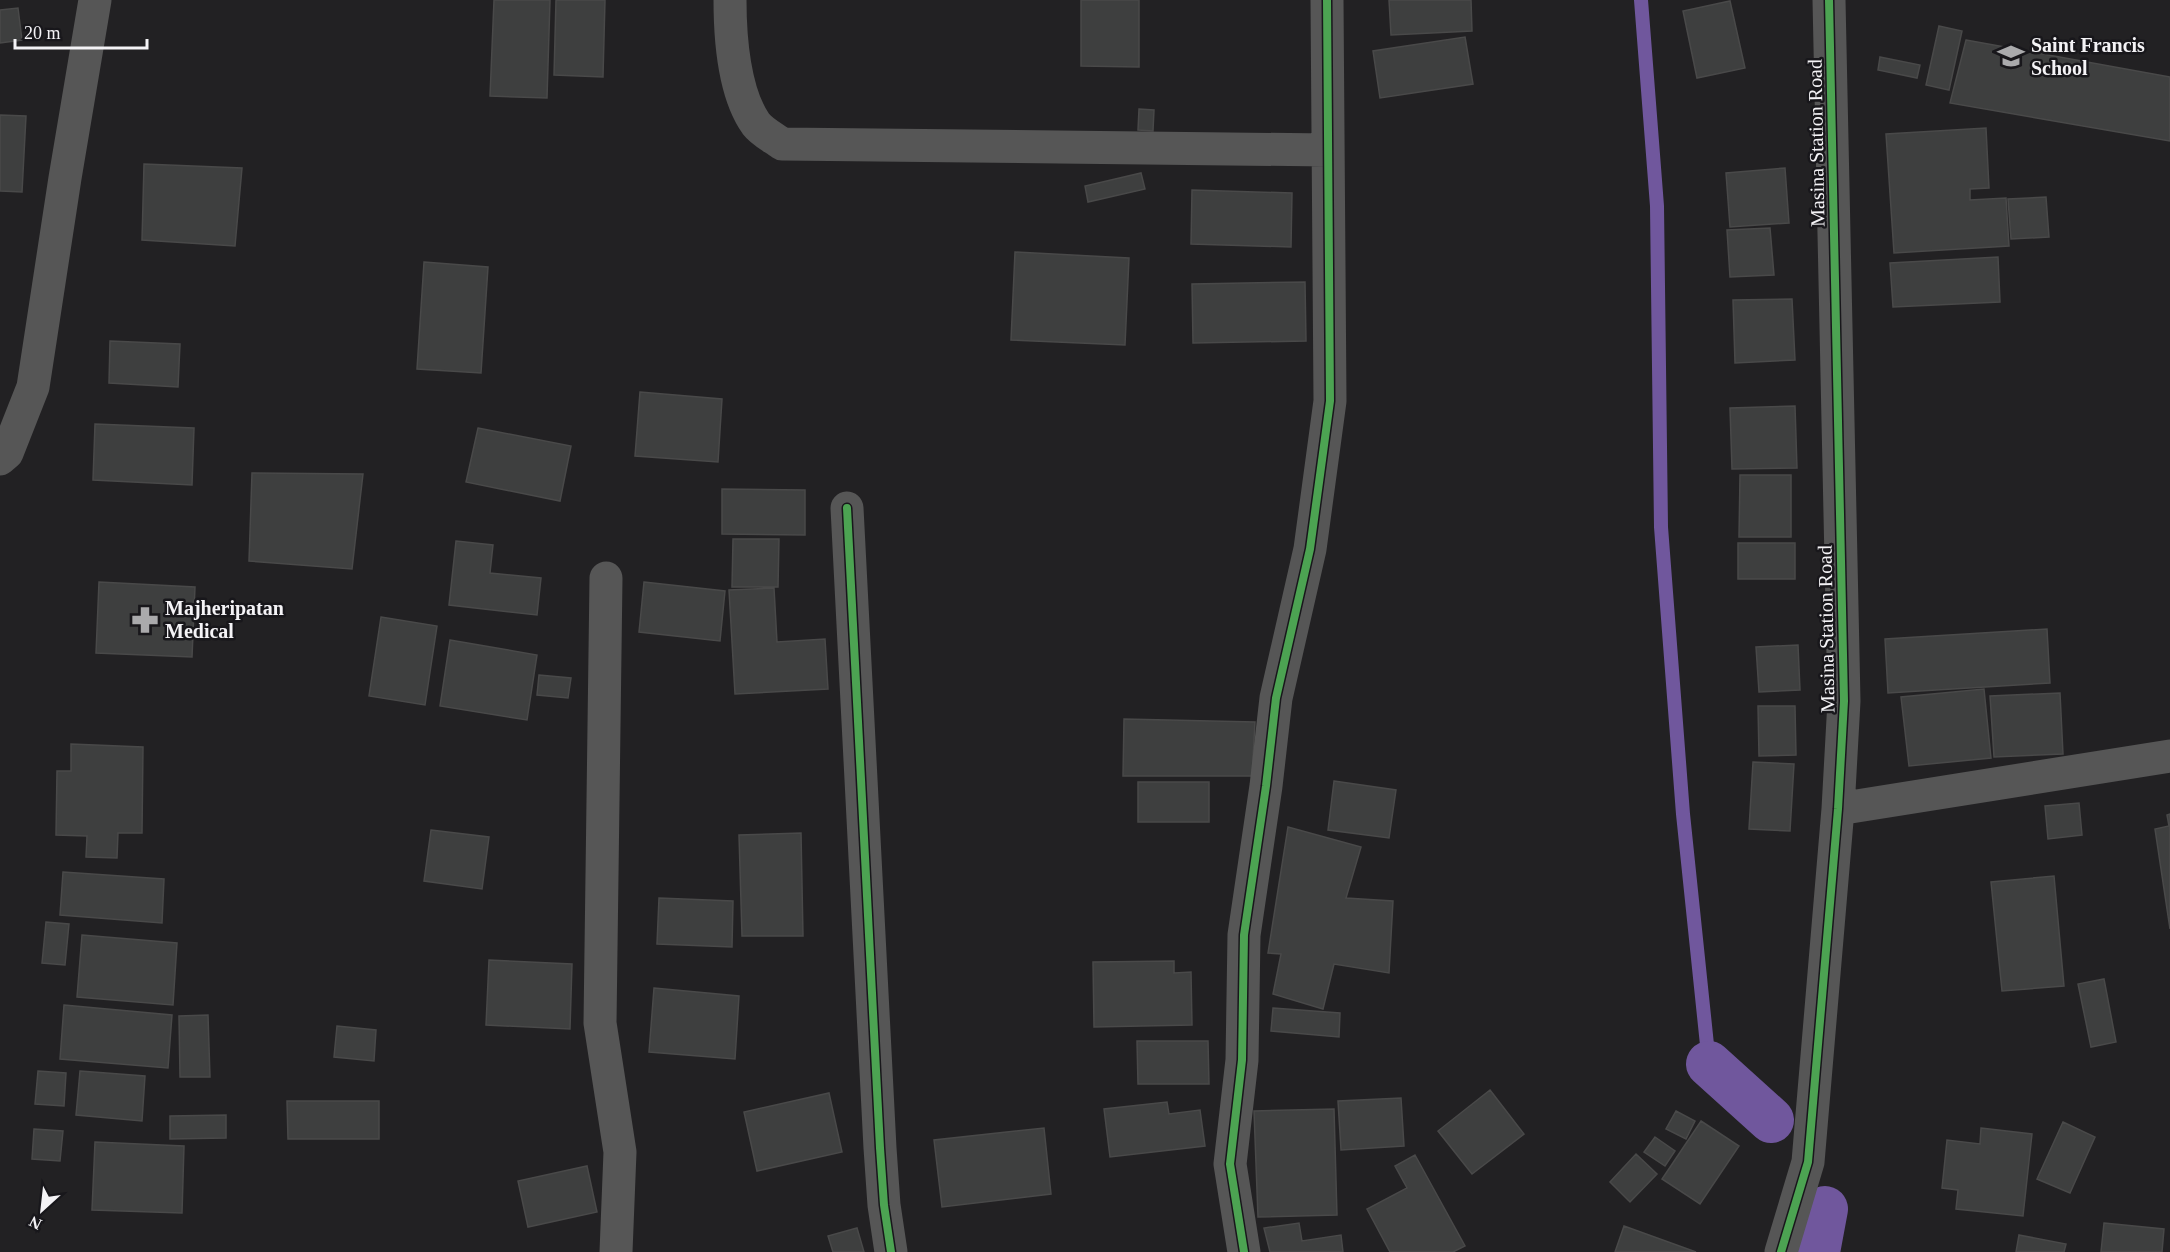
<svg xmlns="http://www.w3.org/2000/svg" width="2170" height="1252" font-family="'Times New Roman',serif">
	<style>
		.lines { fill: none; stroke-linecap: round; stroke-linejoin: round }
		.stream { stroke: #70579d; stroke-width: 14 }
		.canal { stroke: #70579d; stroke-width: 46 }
		.building { fill: #3e3f3f; stroke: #494949; stroke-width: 1.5 }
		.minor { stroke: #565656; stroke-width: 33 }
		.cycleway-casing { stroke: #18171b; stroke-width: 11 }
		.cycleway { stroke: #4ca352; stroke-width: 8 }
		.labels { text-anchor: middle; stroke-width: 5; stroke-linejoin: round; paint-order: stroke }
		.poi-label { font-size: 20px; font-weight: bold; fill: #f4f3f6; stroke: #18171b; text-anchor: start }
		.street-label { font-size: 20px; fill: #f4f3f6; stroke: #18171b }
	</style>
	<rect width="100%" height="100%" fill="#222123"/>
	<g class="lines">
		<path class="stream" d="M 1641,0 L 1657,206 L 1661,527 L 1683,814 L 1709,1064"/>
		<path class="canal" d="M 1709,1064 L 1771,1120
			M 1817,1252 L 1825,1209"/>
	</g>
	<path class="building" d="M 494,0 L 550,0 L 547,98 L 490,96 Z
		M 556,0 L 605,0 L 603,77 L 554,75 Z
		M 1081,0 L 1139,0 L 1139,67 L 1081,66 Z
		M 1389,0 L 1471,0 L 1472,31 L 1391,35 Z
		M 1730,1 L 1745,68 L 1697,78 L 1683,11 Z
		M 18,8 L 22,40 L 0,43 L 0,10 Z
		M 1939,26 L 1962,31 L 1949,90 L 1926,85 Z
		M 1465,37 L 1473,84 L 1380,98 L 1373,51 Z
		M 1966,40 L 2170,77 L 2170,141 L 1950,103 Z
		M 1880,57 L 1920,65 L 1917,78 L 1878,70 Z
		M 1139,109 L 1154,110 L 1153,131 L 1138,130 Z
		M 0,115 L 26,116 L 22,192 L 0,191 Z
		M 1986,128 L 1989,188 L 1970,189 L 1970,200 L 2006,198 L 2009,246 L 1894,253 L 1886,134 Z
		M 144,164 L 242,168 L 235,246 L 142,240 Z
		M 1785,168 L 1789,223 L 1730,227 L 1726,173 Z
		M 1141,173 L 1145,189 L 1088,202 L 1085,186 Z
		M 1192,190 L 1292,193 L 1291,247 L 1191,244 Z
		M 2046,197 L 2049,237 L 2011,239 L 2008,199 Z
		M 1770,228 L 1774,275 L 1730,277 L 1727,230 Z
		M 1015,252 L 1129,258 L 1125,345 L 1011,340 Z
		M 1998,257 L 2000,302 L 1893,307 L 1890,263 Z
		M 424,262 L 488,267 L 481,373 L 417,369 Z
		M 1305,282 L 1306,341 L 1193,343 L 1192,284 Z
		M 1792,299 L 1795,360 L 1735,363 L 1733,300 Z
		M 110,341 L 180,344 L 178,387 L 109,383 Z
		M 640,392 L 722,399 L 718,462 L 635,456 Z
		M 1795,406 L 1797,468 L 1732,469 L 1730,408 Z
		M 95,424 L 194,428 L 192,485 L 93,480 Z
		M 478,428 L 571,446 L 560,501 L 466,482 Z
		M 252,473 L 363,474 L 352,569 L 249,561 Z
		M 1740,475 L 1791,475 L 1791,537 L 1739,537 Z
		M 722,489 L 805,490 L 805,535 L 722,534 Z
		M 733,539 L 779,539 L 778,587 L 732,587 Z
		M 456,541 L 493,545 L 490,573 L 541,578 L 537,615 L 449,605 Z
		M 1738,543 L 1795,543 L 1795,579 L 1738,579 Z
		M 99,582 L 195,587 L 192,657 L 96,653 Z
		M 644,582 L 725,591 L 720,641 L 639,632 Z
		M 774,588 L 777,642 L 825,639 L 828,689 L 735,694 L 729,590 Z
		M 381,617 L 437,626 L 425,705 L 369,696 Z
		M 2047,629 L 2050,683 L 1888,693 L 1885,639 Z
		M 450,640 L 537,655 L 527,720 L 440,706 Z
		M 1798,645 L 1800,690 L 1759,692 L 1756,647 Z
		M 539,675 L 571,678 L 568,698 L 537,695 Z
		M 1984,689 L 1991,758 L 1909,766 L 1901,697 Z
		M 2060,693 L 2063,754 L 1994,757 L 1990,696 Z
		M 1758,706 L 1795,706 L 1796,755 L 1759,756 Z
		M 1124,719 L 1255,722 L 1252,776 L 1123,776 Z
		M 71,744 L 143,747 L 142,833 L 118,833 L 117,858 L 86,857 L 87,836 L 56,835 L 57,771 L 71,771 Z
		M 1753,762 L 1794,764 L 1790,831 L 1749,829 Z
		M 1334,781 L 1396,790 L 1389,838 L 1328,830 Z
		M 1138,782 L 1209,782 L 1209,822 L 1138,822 Z
		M 2079,803 L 2082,835 L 2048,839 L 2045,806 Z
		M 2170,814 L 2170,929 L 2155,829 L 2169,826 L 2167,815 Z
		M 1288,827 L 1361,847 L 1346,898 L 1393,901 L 1389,973 L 1334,964 L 1323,1009 L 1273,994 L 1281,954 L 1268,953 Z
		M 431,830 L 489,837 L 482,889 L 424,881 Z
		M 801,833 L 803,936 L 742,936 L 739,835 Z
		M 63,872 L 164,879 L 162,923 L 60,915 Z
		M 2054,876 L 2064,986 L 2002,991 L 1991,882 Z
		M 659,898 L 733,901 L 732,947 L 657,944 Z
		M 46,922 L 69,924 L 65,965 L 42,963 Z
		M 82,935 L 177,943 L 173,1005 L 77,997 Z
		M 489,960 L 572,964 L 570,1029 L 486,1025 Z
		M 1174,961 L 1174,973 L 1191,972 L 1192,1025 L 1094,1027 L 1093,962 Z
		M 2104,979 L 2116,1042 L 2091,1047 L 2078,984 Z
		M 654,988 L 739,996 L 735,1059 L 649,1052 Z
		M 64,1005 L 172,1015 L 168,1068 L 60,1059 Z
		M 1273,1008 L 1340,1013 L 1339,1037 L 1271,1031 Z
		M 208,1015 L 210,1077 L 180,1077 L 179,1016 Z
		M 337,1026 L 376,1030 L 374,1061 L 334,1057 Z
		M 1137,1041 L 1208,1041 L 1209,1084 L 1138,1084 Z
		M 38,1071 L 66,1073 L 64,1106 L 35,1104 Z
		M 80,1071 L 145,1076 L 142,1121 L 76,1115 Z
		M 1490,1090 L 1524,1134 L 1472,1174 L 1438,1131 Z
		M 829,1093 L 842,1152 L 757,1171 L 744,1112 Z
		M 1401,1098 L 1404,1146 L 1341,1150 L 1338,1101 Z
		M 287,1101 L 379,1101 L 379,1139 L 288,1139 Z
		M 1167,1102 L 1169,1114 L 1200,1110 L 1205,1146 L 1110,1157 L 1104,1109 Z
		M 1334,1109 L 1337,1215 L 1258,1217 L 1254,1111 Z
		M 1676,1111 L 1695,1121 L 1686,1139 L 1666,1129 Z
		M 226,1115 L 226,1138 L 170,1139 L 170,1116 Z
		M 1701,1121 L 1739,1146 L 1700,1204 L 1662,1179 Z
		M 2063,1122 L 2095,1137 L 2070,1193 L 2037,1179 Z
		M 1044,1128 L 1051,1194 L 942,1207 L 934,1140 Z
		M 1981,1128 L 2032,1134 L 2023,1216 L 1956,1209 L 1958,1190 L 1942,1188 L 1947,1140 L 1980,1144 Z
		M 34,1129 L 63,1131 L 60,1161 L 32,1159 Z
		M 1655,1137 L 1675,1151 L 1665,1166 L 1644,1152 Z
		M 95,1142 L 184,1146 L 182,1213 L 92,1210 Z
		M 1636,1154 L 1657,1174 L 1630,1202 L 1610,1182 Z
		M 1415,1155 L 1465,1246 L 1453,1252 L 1390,1252 L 1367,1209 L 1407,1188 L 1395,1166 Z
		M 587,1166 L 597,1212 L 528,1227 L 518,1181 Z
		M 1299,1223 L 1302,1241 L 1341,1235 L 1343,1252 L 1270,1252 L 1264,1228 Z
		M 2104,1223 L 2164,1229 L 2162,1252 L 2101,1252 Z
		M 1624,1226 L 1696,1252 L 1615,1252 Z
		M 857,1228 L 864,1252 L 833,1252 L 828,1236 Z
		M 2019,1235 L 2066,1244 L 2064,1252 L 2016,1252 Z"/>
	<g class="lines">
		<path class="minor" d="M 730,0 C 730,37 734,93 756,124 C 762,132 774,138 782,144 L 1328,150
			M 0,459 L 7,453 L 33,387 L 65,178 L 95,0
			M 847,508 L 880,1148 L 884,1205 L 891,1252
			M 606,578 L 600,1023 L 620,1152 L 616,1252
			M 1838,809 L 2170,756
			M 1244,1252 L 1230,1164 L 1242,1060 L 1244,935 L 1266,786 L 1276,698 L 1310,549 L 1330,401 L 1327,0
			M 1781,1252 L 1808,1162 L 1838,809 L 1844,701 L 1829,0"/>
		<defs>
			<path id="cycleway" d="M 847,508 L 880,1148 L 884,1205 L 891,1252
				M 1244,1252 L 1230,1164 L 1242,1060 L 1244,935 L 1266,786 L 1276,698 L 1310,549 L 1330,401 L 1327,0
				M 1781,1252 L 1808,1162 L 1838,809 L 1844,701 L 1829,0"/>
		</defs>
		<use href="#cycleway" class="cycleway-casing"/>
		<use href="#cycleway" class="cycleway"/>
	</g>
	<defs>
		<symbol id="school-bare" viewBox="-9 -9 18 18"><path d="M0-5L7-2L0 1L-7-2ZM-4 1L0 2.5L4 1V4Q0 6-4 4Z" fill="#aaaaac" stroke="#18171b" stroke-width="2.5" paint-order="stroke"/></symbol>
		<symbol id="pharmacy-bare" viewBox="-9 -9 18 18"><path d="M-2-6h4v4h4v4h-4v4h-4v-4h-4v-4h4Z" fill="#aaaaac" stroke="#18171b" stroke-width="2.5" paint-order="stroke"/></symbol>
	</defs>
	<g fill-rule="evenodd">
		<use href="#school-bare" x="1992" y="37" width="38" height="38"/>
		<use href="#pharmacy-bare" x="126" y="601" width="38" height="38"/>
	</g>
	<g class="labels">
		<g class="poi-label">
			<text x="2031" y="52">Saint Francis<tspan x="2031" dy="23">School</tspan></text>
			<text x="165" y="615">Majheripatan<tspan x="165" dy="23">Medical</tspan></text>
		</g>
		<g class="street-label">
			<text transform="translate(1816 143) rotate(-91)" y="7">Masina Station Road</text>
			<text transform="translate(1826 629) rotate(-91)" y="7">Masina Station Road</text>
		</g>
	</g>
	<g transform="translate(42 1210) rotate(207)" stroke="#18171b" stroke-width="4.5" paint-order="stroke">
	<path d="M0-4.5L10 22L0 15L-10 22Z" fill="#f4f3f6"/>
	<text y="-9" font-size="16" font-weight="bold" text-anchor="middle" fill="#f4f3f6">N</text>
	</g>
	<path d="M15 39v9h132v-9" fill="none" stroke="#f4f3f6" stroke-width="3"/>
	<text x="24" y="39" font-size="18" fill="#f4f3f6" stroke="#18171b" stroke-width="4.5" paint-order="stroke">20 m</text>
</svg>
